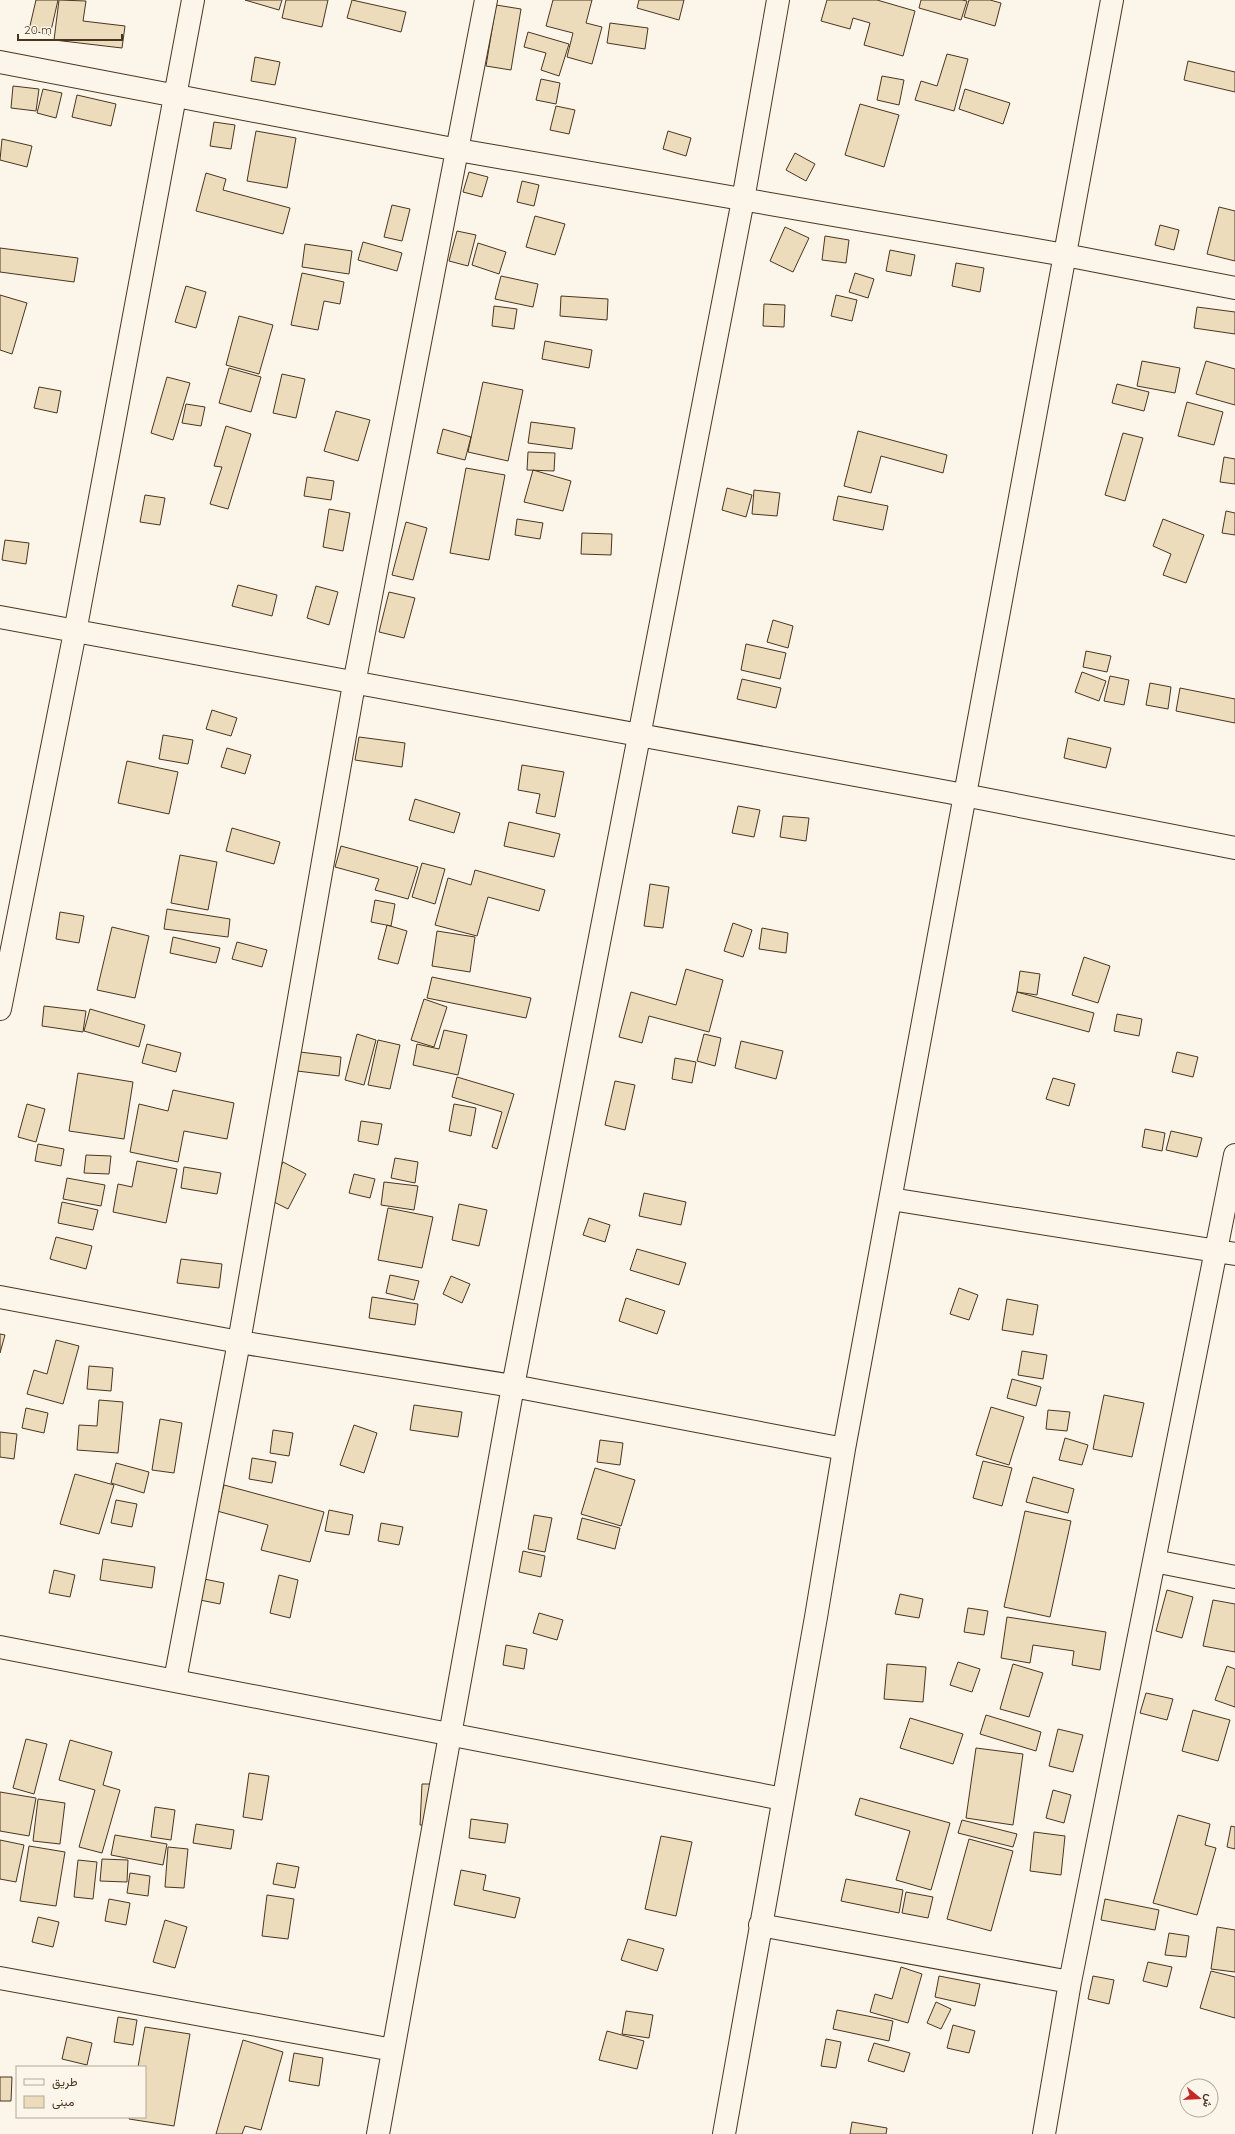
<svg xmlns="http://www.w3.org/2000/svg" width="1235" height="2134" font-family="Quicksand,Vazirmatn,sans-serif">
	<style>
		.building { fill: #ecdcbc; stroke: #4a3520 }
		.lines { fill: none; stroke-linecap: round; stroke-linejoin: round }
		.minor-casing { stroke: #4a3520; stroke-width: 24 }
		.minor { stroke: #fbf6e9; stroke-width: 22 }
	</style>
	<rect width="100%" height="100%" fill="#fbf6e9"/>
	<path class="building" d="M 36,0 L 58,0 L 50,35 L 29,30 Z
		M 59,0 L 86,1 L 83,21 L 125,26 L 122,48 L 54,40 Z
		M 245,0 L 282,0 L 279,10 Z
		M 286,0 L 328,0 L 322,27 L 282,18 Z
		M 352,0 L 406,12 L 401,32 L 347,18 Z
		M 553,0 L 592,0 L 586,23 L 602,27 L 592,64 L 567,57 L 573,33 L 546,26 Z
		M 639,0 L 684,0 L 679,20 L 637,8 Z
		M 827,0 L 877,0 L 915,11 L 903,56 L 864,45 L 870,23 L 853,18 L 850,29 L 821,21 Z
		M 921,0 L 962,0 L 967,1 L 961,20 L 919,8 Z
		M 969,0 L 990,0 L 1001,3 L 995,26 L 964,17 Z
		M 496,5 L 521,9 L 511,70 L 486,66 Z
		M 610,23 L 648,28 L 645,49 L 607,43 Z
		M 528,32 L 569,44 L 559,76 L 541,70 L 546,53 L 524,47 Z
		M 947,54 L 968,59 L 954,111 L 915,100 L 921,81 L 937,86 Z
		M 255,57 L 280,62 L 275,85 L 251,81 Z
		M 1188,61 L 1235,72 L 1235,92 L 1184,80 Z
		M 882,76 L 904,80 L 899,105 L 877,100 Z
		M 541,79 L 560,83 L 556,104 L 536,100 Z
		M 13,86 L 39,89 L 36,111 L 11,108 Z
		M 43,89 L 62,93 L 56,118 L 37,113 Z
		M 965,89 L 1010,103 L 1003,124 L 959,109 Z
		M 77,95 L 116,104 L 111,126 L 72,117 Z
		M 860,104 L 899,115 L 884,167 L 845,155 Z
		M 556,106 L 575,110 L 569,134 L 550,130 Z
		M 214,122 L 235,125 L 231,149 L 210,146 Z
		M 256,131 L 296,138 L 287,188 L 247,181 Z
		M 668,131 L 691,138 L 686,156 L 663,149 Z
		M 2,139 L 32,146 L 27,167 L 0,160 Z
		M 795,153 L 815,164 L 806,181 L 786,170 Z
		M 469,172 L 488,177 L 482,197 L 463,192 Z
		M 206,173 L 226,179 L 223,190 L 290,208 L 283,234 L 196,211 Z
		M 522,181 L 539,185 L 534,206 L 517,202 Z
		M 392,205 L 410,209 L 402,241 L 384,237 Z
		M 1219,207 L 1235,211 L 1235,261 L 1207,254 Z
		M 535,216 L 565,224 L 555,255 L 526,247 Z
		M 1160,225 L 1179,230 L 1174,250 L 1155,245 Z
		M 785,227 L 809,238 L 793,272 L 770,261 Z
		M 457,231 L 476,235 L 468,266 L 449,261 Z
		M 825,236 L 849,240 L 846,263 L 822,260 Z
		M 363,242 L 402,253 L 397,271 L 358,260 Z
		M 478,243 L 506,252 L 499,274 L 472,265 Z
		M 305,244 L 352,251 L 349,274 L 302,267 Z
		M 0,248 L 78,258 L 74,282 L 0,272 Z
		M 890,250 L 915,255 L 911,276 L 886,271 Z
		M 956,263 L 984,268 L 980,292 L 952,286 Z
		M 302,273 L 344,282 L 340,304 L 324,301 L 318,330 L 291,325 Z
		M 855,273 L 874,279 L 868,298 L 849,292 Z
		M 501,276 L 538,284 L 533,307 L 495,299 Z
		M 186,286 L 206,292 L 196,328 L 175,322 Z
		M 0,295 L 27,303 L 12,354 L 0,350 Z
		M 836,295 L 857,300 L 852,321 L 831,316 Z
		M 561,296 L 608,299 L 607,320 L 560,316 Z
		M 764,304 L 785,305 L 784,327 L 763,326 Z
		M 494,306 L 517,309 L 514,329 L 492,326 Z
		M 1197,307 L 1235,312 L 1235,334 L 1194,328 Z
		M 239,316 L 273,325 L 259,374 L 226,365 Z
		M 545,341 L 592,350 L 589,368 L 542,359 Z
		M 1142,361 L 1180,368 L 1175,393 L 1137,386 Z
		M 1206,361 L 1235,369 L 1235,405 L 1196,394 Z
		M 229,368 L 261,377 L 251,412 L 219,403 Z
		M 282,374 L 305,379 L 296,418 L 273,413 Z
		M 167,377 L 190,383 L 173,440 L 151,433 Z
		M 483,382 L 523,390 L 508,461 L 468,452 Z
		M 1117,384 L 1149,392 L 1144,411 L 1112,403 Z
		M 39,387 L 61,391 L 57,413 L 34,408 Z
		M 1187,402 L 1223,412 L 1214,445 L 1178,436 Z
		M 186,404 L 205,407 L 201,426 L 182,423 Z
		M 336,411 L 370,420 L 358,461 L 324,451 Z
		M 531,422 L 575,428 L 572,449 L 528,443 Z
		M 226,426 L 251,434 L 228,509 L 210,504 L 222,467 L 214,466 Z
		M 443,429 L 471,437 L 465,460 L 437,453 Z
		M 858,431 L 947,455 L 943,473 L 881,456 L 871,493 L 844,486 Z
		M 1123,433 L 1143,438 L 1125,501 L 1105,495 Z
		M 528,452 L 555,453 L 554,471 L 527,470 Z
		M 1224,457 L 1235,459 L 1235,484 L 1220,482 Z
		M 466,468 L 505,475 L 489,560 L 450,553 Z
		M 533,470 L 571,481 L 563,511 L 524,502 Z
		M 307,477 L 334,481 L 331,500 L 304,496 Z
		M 727,488 L 752,495 L 746,517 L 722,510 Z
		M 754,490 L 780,493 L 777,516 L 752,514 Z
		M 145,495 L 165,498 L 160,525 L 140,522 Z
		M 838,496 L 888,506 L 883,530 L 833,520 Z
		M 329,509 L 350,513 L 343,551 L 323,547 Z
		M 1226,511 L 1235,513 L 1235,535 L 1222,533 Z
		M 517,519 L 543,523 L 540,539 L 515,535 Z
		M 1163,519 L 1204,535 L 1186,583 L 1163,575 L 1171,554 L 1153,546 Z
		M 406,522 L 427,528 L 413,580 L 392,575 Z
		M 582,533 L 612,534 L 611,555 L 581,554 Z
		M 5,540 L 29,543 L 26,564 L 2,560 Z
		M 238,585 L 277,595 L 272,616 L 232,606 Z
		M 316,586 L 338,592 L 329,625 L 307,618 Z
		M 389,592 L 415,598 L 404,638 L 379,632 Z
		M 773,620 L 793,626 L 788,648 L 767,642 Z
		M 746,644 L 786,653 L 780,679 L 741,670 Z
		M 1086,651 L 1111,656 L 1107,672 L 1083,667 Z
		M 1082,672 L 1106,681 L 1099,701 L 1075,692 Z
		M 1110,676 L 1129,680 L 1124,705 L 1104,701 Z
		M 742,679 L 781,688 L 776,708 L 737,699 Z
		M 1150,683 L 1171,687 L 1168,709 L 1146,705 Z
		M 1180,688 L 1235,699 L 1235,723 L 1176,711 Z
		M 212,710 L 237,718 L 231,736 L 206,729 Z
		M 163,735 L 193,740 L 188,764 L 159,759 Z
		M 359,737 L 405,743 L 402,767 L 355,760 Z
		M 1068,738 L 1111,748 L 1106,768 L 1064,758 Z
		M 227,748 L 251,755 L 245,774 L 221,767 Z
		M 127,761 L 178,772 L 169,814 L 118,803 Z
		M 522,765 L 564,772 L 555,817 L 536,813 L 540,794 L 518,790 Z
		M 415,799 L 460,813 L 454,833 L 409,820 Z
		M 738,806 L 760,810 L 754,837 L 732,833 Z
		M 783,816 L 809,818 L 806,841 L 780,837 Z
		M 509,822 L 560,834 L 554,857 L 504,846 Z
		M 232,828 L 280,842 L 274,864 L 226,851 Z
		M 341,846 L 418,867 L 408,899 L 375,890 L 379,879 L 335,867 Z
		M 180,855 L 217,862 L 208,910 L 171,903 Z
		M 422,863 L 445,869 L 435,904 L 412,897 Z
		M 475,870 L 545,890 L 539,911 L 488,897 L 477,936 L 435,925 L 448,878 L 471,885 Z
		M 650,884 L 669,887 L 663,928 L 644,926 Z
		M 375,900 L 395,904 L 391,926 L 371,922 Z
		M 167,909 L 230,919 L 228,937 L 164,929 Z
		M 60,912 L 84,916 L 79,943 L 56,939 Z
		M 733,923 L 752,930 L 743,957 L 724,951 Z
		M 387,925 L 407,931 L 398,964 L 378,959 Z
		M 112,927 L 149,936 L 135,998 L 97,990 Z
		M 762,928 L 788,933 L 786,953 L 759,949 Z
		M 437,931 L 475,937 L 470,972 L 432,966 Z
		M 173,937 L 220,948 L 216,963 L 170,953 Z
		M 237,942 L 267,950 L 262,967 L 232,959 Z
		M 1084,957 L 1110,966 L 1098,1003 L 1072,995 Z
		M 686,969 L 723,980 L 709,1032 L 649,1016 L 642,1043 L 619,1037 L 631,992 L 676,1005 Z
		M 1020,971 L 1040,974 L 1037,995 L 1017,992 Z
		M 432,977 L 531,998 L 526,1018 L 427,998 Z
		M 1017,992 L 1094,1013 L 1089,1032 L 1012,1011 Z
		M 424,999 L 447,1007 L 434,1047 L 411,1040 Z
		M 44,1006 L 86,1011 L 83,1032 L 42,1026 Z
		M 90,1009 L 145,1025 L 139,1047 L 84,1031 Z
		M 1117,1014 L 1142,1019 L 1139,1036 L 1114,1031 Z
		M 444,1030 L 467,1035 L 458,1075 L 413,1065 L 417,1044 L 439,1049 Z
		M 357,1034 L 376,1040 L 364,1085 L 345,1080 Z
		M 704,1034 L 721,1038 L 715,1066 L 697,1061 Z
		M 378,1040 L 400,1045 L 390,1089 L 368,1085 Z
		M 741,1041 L 783,1051 L 776,1079 L 735,1068 Z
		M 147,1044 L 181,1053 L 176,1072 L 142,1063 Z
		M 300,1052 L 341,1057 L 339,1076 L 297,1071 Z
		M 1177,1052 L 1198,1057 L 1193,1077 L 1172,1072 Z
		M 675,1058 L 696,1062 L 692,1083 L 672,1079 Z
		M 78,1073 L 133,1082 L 124,1139 L 69,1131 Z
		M 457,1077 L 514,1094 L 497,1149 L 492,1147 L 502,1112 L 452,1097 Z
		M 1053,1078 L 1075,1084 L 1069,1106 L 1046,1099 Z
		M 615,1081 L 635,1085 L 625,1130 L 605,1125 Z
		M 173,1090 L 234,1103 L 227,1139 L 184,1131 L 178,1162 L 130,1152 L 139,1104 L 168,1111 Z
		M 27,1104 L 45,1109 L 36,1142 L 18,1137 Z
		M 454,1104 L 476,1108 L 471,1136 L 449,1131 Z
		M 361,1121 L 382,1124 L 378,1145 L 358,1141 Z
		M 1145,1129 L 1165,1133 L 1162,1151 L 1142,1147 Z
		M 1171,1131 L 1202,1138 L 1197,1157 L 1166,1150 Z
		M 38,1144 L 64,1149 L 61,1166 L 35,1161 Z
		M 86,1155 L 111,1156 L 109,1174 L 84,1173 Z
		M 395,1158 L 418,1162 L 415,1183 L 391,1178 Z
		M 137,1161 L 177,1169 L 166,1223 L 113,1212 L 118,1184 L 132,1187 Z
		M 283,1162 L 306,1174 L 288,1209 L 266,1198 Z
		M 184,1167 L 221,1173 L 217,1194 L 181,1188 Z
		M 354,1174 L 375,1179 L 370,1198 L 349,1193 Z
		M 67,1178 L 105,1185 L 101,1206 L 63,1199 Z
		M 384,1182 L 418,1186 L 414,1210 L 381,1205 Z
		M 644,1193 L 686,1202 L 681,1225 L 639,1216 Z
		M 62,1202 L 98,1210 L 93,1230 L 58,1223 Z
		M 459,1204 L 487,1210 L 479,1246 L 452,1240 Z
		M 388,1208 L 433,1217 L 422,1268 L 378,1260 Z
		M 589,1218 L 610,1225 L 605,1242 L 583,1235 Z
		M 56,1237 L 92,1246 L 86,1269 L 50,1259 Z
		M 637,1249 L 686,1263 L 679,1285 L 630,1270 Z
		M 181,1259 L 222,1264 L 219,1288 L 177,1283 Z
		M 390,1275 L 419,1281 L 414,1300 L 386,1293 Z
		M 451,1276 L 470,1284 L 462,1303 L 443,1294 Z
		M 959,1288 L 978,1295 L 969,1320 L 950,1314 Z
		M 372,1297 L 418,1304 L 415,1325 L 369,1318 Z
		M 626,1298 L 665,1311 L 657,1334 L 619,1321 Z
		M 1007,1299 L 1038,1305 L 1033,1335 L 1002,1330 Z
		M 0,1334 L 5,1335 L 0,1353 Z
		M 56,1340 L 79,1346 L 63,1404 L 27,1394 L 34,1370 L 47,1374 Z
		M 1022,1351 L 1047,1355 L 1043,1379 L 1018,1375 Z
		M 89,1366 L 113,1368 L 111,1391 L 87,1389 Z
		M 1012,1379 L 1041,1387 L 1036,1406 L 1007,1398 Z
		M 1104,1395 L 1144,1403 L 1132,1457 L 1093,1449 Z
		M 99,1400 L 123,1402 L 118,1453 L 77,1450 L 79,1425 L 97,1426 Z
		M 414,1405 L 462,1412 L 458,1437 L 410,1430 Z
		M 991,1407 L 1024,1417 L 1009,1465 L 976,1455 Z
		M 26,1408 L 48,1413 L 44,1433 L 22,1428 Z
		M 1048,1410 L 1070,1412 L 1067,1431 L 1046,1429 Z
		M 160,1419 L 182,1423 L 174,1473 L 152,1470 Z
		M 354,1425 L 377,1433 L 364,1473 L 340,1465 Z
		M 273,1430 L 293,1433 L 289,1456 L 270,1453 Z
		M 0,1432 L 17,1434 L 14,1459 L 0,1457 Z
		M 1065,1438 L 1088,1445 L 1082,1465 L 1059,1460 Z
		M 600,1440 L 623,1443 L 620,1465 L 597,1462 Z
		M 252,1458 L 276,1462 L 272,1483 L 249,1479 Z
		M 983,1461 L 1012,1468 L 1002,1506 L 973,1498 Z
		M 116,1463 L 149,1472 L 144,1493 L 111,1483 Z
		M 595,1468 L 635,1480 L 621,1526 L 581,1514 Z
		M 75,1474 L 114,1485 L 99,1534 L 60,1524 Z
		M 1033,1477 L 1074,1489 L 1068,1513 L 1026,1502 Z
		M 224,1485 L 324,1512 L 310,1562 L 261,1550 L 268,1525 L 217,1511 Z
		M 116,1500 L 137,1504 L 132,1527 L 111,1523 Z
		M 329,1510 L 353,1515 L 349,1535 L 325,1531 Z
		M 1025,1511 L 1071,1521 L 1050,1617 L 1004,1607 Z
		M 534,1515 L 552,1518 L 545,1552 L 528,1549 Z
		M 582,1518 L 620,1528 L 615,1549 L 577,1539 Z
		M 381,1523 L 403,1527 L 399,1545 L 378,1541 Z
		M 523,1551 L 545,1556 L 541,1577 L 519,1572 Z
		M 103,1559 L 155,1567 L 152,1588 L 100,1580 Z
		M 54,1570 L 75,1575 L 70,1597 L 49,1593 Z
		M 279,1575 L 298,1580 L 290,1618 L 270,1613 Z
		M 204,1579 L 224,1583 L 220,1604 L 200,1600 Z
		M 1167,1590 L 1193,1597 L 1182,1638 L 1156,1631 Z
		M 900,1594 L 923,1599 L 919,1618 L 895,1614 Z
		M 1213,1600 L 1235,1604 L 1235,1652 L 1203,1646 Z
		M 968,1608 L 988,1611 L 984,1635 L 964,1632 Z
		M 539,1613 L 563,1620 L 557,1640 L 533,1633 Z
		M 1007,1617 L 1106,1632 L 1100,1670 L 1072,1665 L 1074,1651 L 1033,1645 L 1030,1663 L 1001,1658 Z
		M 506,1645 L 527,1649 L 524,1669 L 503,1665 Z
		M 958,1662 L 980,1669 L 972,1692 L 950,1685 Z
		M 887,1664 L 926,1667 L 923,1702 L 884,1699 Z
		M 1013,1664 L 1043,1673 L 1029,1717 L 1000,1709 Z
		M 1227,1666 L 1235,1669 L 1235,1707 L 1215,1700 Z
		M 1146,1693 L 1173,1699 L 1167,1720 L 1140,1713 Z
		M 1193,1710 L 1230,1720 L 1218,1761 L 1182,1751 Z
		M 986,1715 L 1041,1732 L 1036,1751 L 980,1734 Z
		M 910,1718 L 963,1734 L 953,1764 L 900,1748 Z
		M 1058,1729 L 1083,1735 L 1073,1772 L 1049,1766 Z
		M 26,1739 L 47,1744 L 34,1794 L 13,1788 Z
		M 70,1740 L 112,1752 L 103,1785 L 120,1790 L 102,1853 L 79,1847 L 95,1790 L 59,1780 Z
		M 976,1748 L 1023,1754 L 1013,1825 L 966,1818 Z
		M 249,1773 L 269,1776 L 262,1820 L 243,1817 Z
		M 422,1784 L 439,1784 L 437,1826 L 420,1825 Z
		M 1053,1790 L 1071,1795 L 1064,1823 L 1046,1818 Z
		M 0,1792 L 36,1798 L 29,1836 L 0,1831 Z
		M 860,1798 L 950,1823 L 931,1890 L 896,1880 L 910,1831 L 855,1815 Z
		M 38,1799 L 65,1803 L 60,1844 L 33,1841 Z
		M 155,1807 L 175,1810 L 171,1840 L 151,1837 Z
		M 1178,1815 L 1210,1824 L 1205,1845 L 1216,1848 L 1197,1915 L 1153,1903 Z
		M 471,1819 L 508,1824 L 505,1843 L 469,1838 Z
		M 962,1820 L 1017,1834 L 1013,1847 L 958,1833 Z
		M 196,1824 L 234,1830 L 231,1849 L 193,1843 Z
		M 1231,1826 L 1235,1827 L 1235,1849 L 1227,1847 Z
		M 1034,1832 L 1065,1836 L 1061,1875 L 1030,1871 Z
		M 115,1835 L 167,1844 L 163,1865 L 111,1855 Z
		M 661,1836 L 692,1842 L 676,1916 L 645,1909 Z
		M 969,1839 L 1013,1851 L 991,1931 L 947,1919 Z
		M 0,1840 L 24,1845 L 16,1882 L 0,1879 Z
		M 29,1846 L 65,1852 L 56,1906 L 20,1901 Z
		M 168,1847 L 188,1849 L 184,1888 L 165,1887 Z
		M 102,1859 L 128,1860 L 127,1882 L 100,1881 Z
		M 78,1860 L 97,1862 L 93,1899 L 74,1897 Z
		M 277,1863 L 299,1867 L 295,1888 L 273,1884 Z
		M 461,1870 L 486,1875 L 483,1890 L 520,1898 L 515,1918 L 454,1905 Z
		M 130,1873 L 150,1876 L 148,1896 L 127,1893 Z
		M 846,1879 L 903,1890 L 899,1913 L 841,1901 Z
		M 906,1892 L 933,1897 L 928,1918 L 902,1913 Z
		M 267,1895 L 294,1899 L 288,1939 L 262,1936 Z
		M 109,1899 L 130,1903 L 126,1925 L 105,1921 Z
		M 1105,1899 L 1159,1910 L 1155,1930 L 1101,1920 Z
		M 38,1917 L 59,1922 L 53,1947 L 32,1942 Z
		M 165,1920 L 187,1927 L 175,1968 L 153,1962 Z
		M 1217,1927 L 1235,1930 L 1235,1972 L 1211,1969 Z
		M 1169,1933 L 1189,1936 L 1186,1957 L 1165,1955 Z
		M 628,1939 L 664,1949 L 657,1971 L 621,1960 Z
		M 1148,1962 L 1172,1967 L 1167,1987 L 1143,1981 Z
		M 901,1967 L 922,1974 L 908,2023 L 870,2012 L 875,1994 L 892,1999 Z
		M 1211,1971 L 1235,1977 L 1235,2018 L 1200,2008 Z
		M 939,1976 L 980,1984 L 975,2006 L 935,1997 Z
		M 1093,1976 L 1114,1980 L 1109,2004 L 1088,1999 Z
		M 936,2002 L 951,2009 L 941,2029 L 927,2023 Z
		M 837,2010 L 893,2021 L 889,2041 L 833,2029 Z
		M 626,2011 L 653,2015 L 649,2038 L 622,2034 Z
		M 118,2017 L 137,2020 L 133,2045 L 114,2042 Z
		M 953,2025 L 975,2031 L 969,2053 L 947,2048 Z
		M 145,2027 L 190,2034 L 174,2126 L 129,2119 L 130,2117 L 145,2117 L 145,2067 L 138,2067 Z
		M 607,2031 L 644,2041 L 637,2069 L 599,2060 Z
		M 67,2037 L 92,2043 L 87,2065 L 62,2059 Z
		M 826,2039 L 841,2042 L 836,2068 L 821,2066 Z
		M 243,2040 L 283,2052 L 261,2130 L 245,2126 L 242,2134 L 216,2134 Z
		M 874,2043 L 910,2053 L 904,2072 L 868,2061 Z
		M 294,2053 L 323,2058 L 319,2086 L 289,2081 Z
		M 0,2077 L 12,2077 L 11,2101 L 0,2101 Z
		M 852,2122 L 887,2128 L 886,2134 L 850,2134 Z"/>
	<g class="lines">
		<defs>
			<path id="minor" d="M 0,62 L 458,150 L 1065,255 L 1235,288
				M 0,617 L 964,795 L 1235,848
				M 0,1009 L 75,632 L 193,0
				M 891,1199 L 1235,1254
				M 0,1297 L 239,1342 L 513,1386 L 844,1449
				M 1154,1561 L 1235,1577
				M 0,1647 L 783,1799
				M 175,1680 L 239,1342 L 354,684 L 486,0
				M 760,1925 L 1070,1982
				M 0,1978 L 393,2050
				M 378,2134 L 513,1386 L 743,200 L 778,0
				M 724,2134 L 816,1617 L 844,1449 L 1112,0
				M 1044,2134 L 1070,1982 L 1235,1155"/>
		</defs>
		<use href="#minor" class="minor-casing"/>
		<use href="#minor" class="minor"/>
	</g>
	<rect x="16" y="2066" width="130" height="52" fill="#fbf6e9" stroke="#b4a999"/>
	<rect x="24" y="2079" width="20" height="6" fill="#fbf6e9" stroke="#b4a999"/>
	<text x="52" y="2086" font-size="12" fill="#4a3520">طريق</text>
	<rect x="24" y="2096" width="20" height="12" fill="#ecdcbc" stroke="#b4a999"/>
	<text x="52" y="2106" font-size="12" fill="#4a3520">مبنى</text>
	<g transform="translate(1199 2098) rotate(108)"><circle r="19" fill="#fbf6e9" stroke="#b4a999"/>
	<path d="M0-3L7 15L0 10L-7 15Z" fill="#c62828"/>
	<text y="-6" font-size="11" font-weight="bold" text-anchor="middle" fill="#4a3520">ش</text>
	</g>
	<path d="M18 34v6h104v-6" fill="none" stroke="#4a3520" stroke-width="2"/>
	<text x="24" y="34" font-size="12" fill="#4a3520" stroke="#fbf6e9" stroke-width="3" paint-order="stroke">20 m</text>
</svg>
